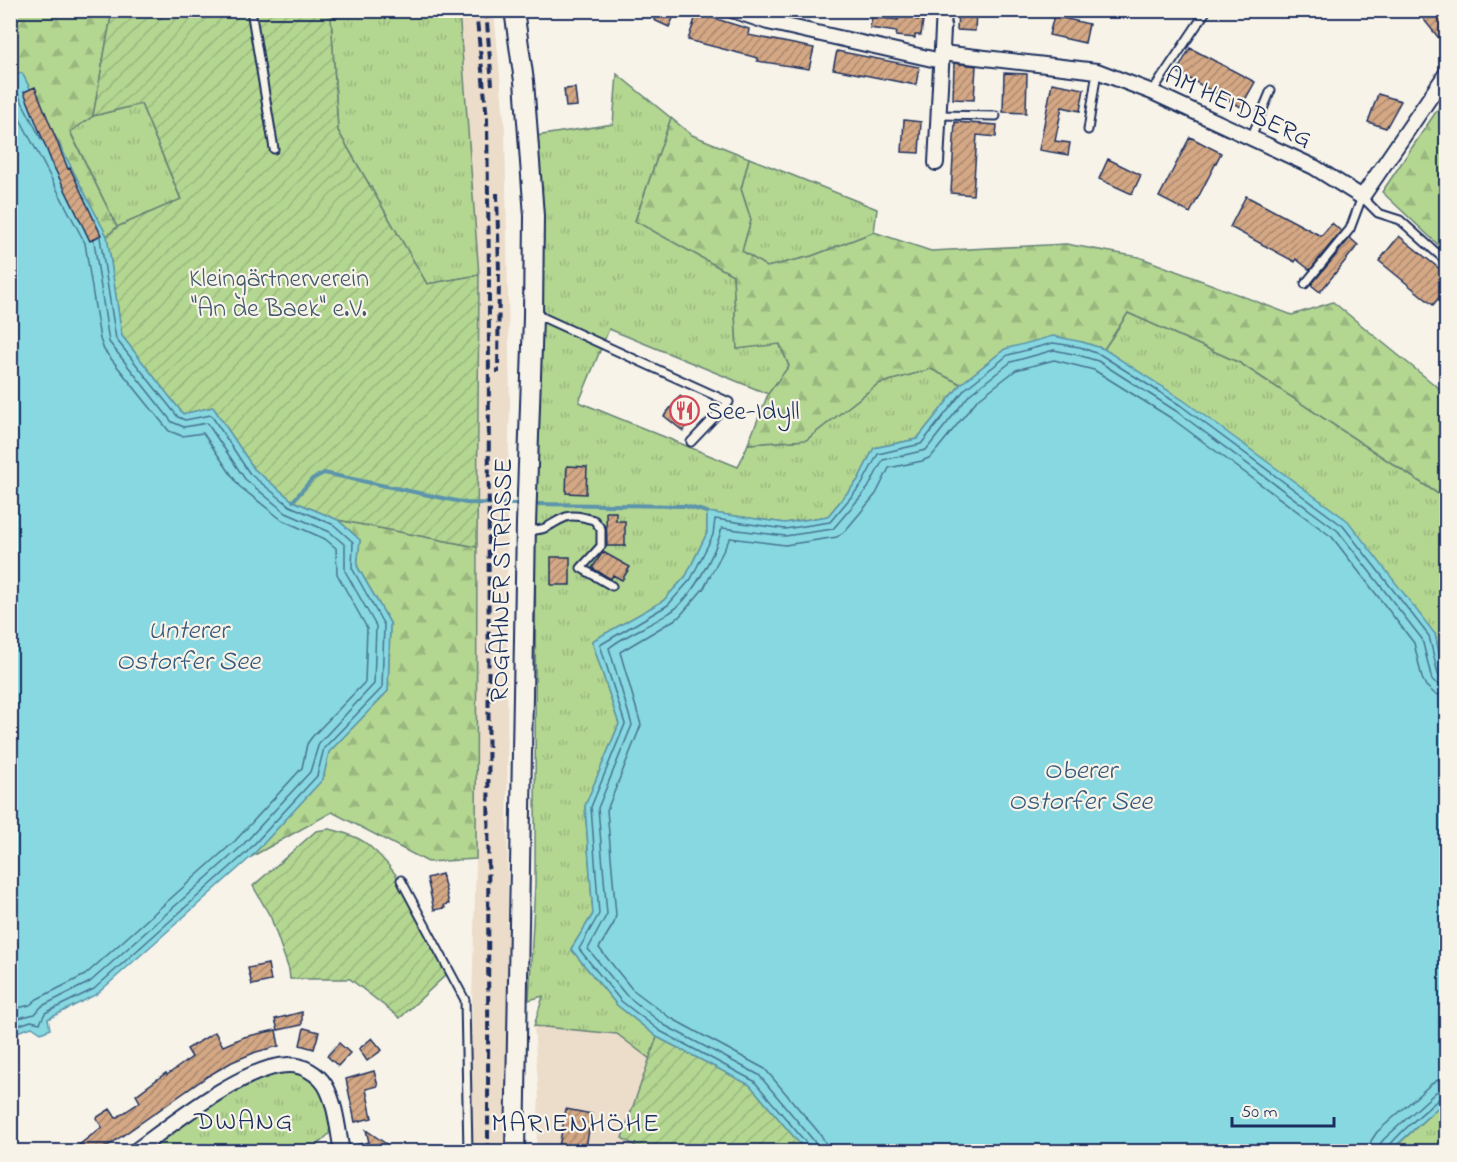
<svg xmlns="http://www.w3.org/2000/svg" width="1457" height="1162" font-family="'Indie Flower',sans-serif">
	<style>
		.built { fill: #ecdcca }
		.grass { fill: url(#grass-tufts); stroke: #678277; stroke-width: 1.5 }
		.forest { fill: url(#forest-firs); stroke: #678277; stroke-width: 1.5 }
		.garden { fill: url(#garden-furrows); stroke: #678277; stroke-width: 1.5 }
		.water { fill: #87d8e0; stroke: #5c94ac; stroke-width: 1.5 }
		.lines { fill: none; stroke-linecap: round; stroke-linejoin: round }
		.shore { stroke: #467392; stroke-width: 1.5 }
		.stream { stroke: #5c94ac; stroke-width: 4 }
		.building { fill: url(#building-hatch); stroke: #1b2f5e; stroke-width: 1.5 }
		.lane-casing { stroke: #1b2f5e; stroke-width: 11 }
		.street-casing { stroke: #1b2f5e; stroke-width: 18 }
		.secondary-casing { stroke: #1b2f5e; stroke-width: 22 }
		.lane { stroke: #f7f3e8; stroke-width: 7 }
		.street { stroke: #f7f3e8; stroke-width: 14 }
		.secondary { stroke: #f7f3e8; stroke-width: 18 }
		.rail { stroke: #1b2f5e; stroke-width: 4; stroke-dasharray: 9 4.5; stroke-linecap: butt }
		.labels { text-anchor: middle; stroke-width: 4.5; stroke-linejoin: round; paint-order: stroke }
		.street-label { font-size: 26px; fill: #1b2f5e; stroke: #f7f3e8 }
		.park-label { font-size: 26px; fill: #41596a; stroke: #f7f3e8 }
		.poi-label { font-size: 26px; fill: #1b2f5e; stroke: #f7f3e8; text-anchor: start }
		.water-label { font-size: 27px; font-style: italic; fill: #36597e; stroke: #f7f3e8 }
		.neighbourhood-label { font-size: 27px; letter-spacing: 1.5px; fill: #1b2f5e; stroke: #f7f3e8 }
	</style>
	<defs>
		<pattern id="grass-tufts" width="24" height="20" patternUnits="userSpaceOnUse" patternTransform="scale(1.5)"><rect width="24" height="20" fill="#b3d690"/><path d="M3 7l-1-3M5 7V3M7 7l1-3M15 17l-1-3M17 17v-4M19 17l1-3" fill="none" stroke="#99b87f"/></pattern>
		<pattern id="forest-firs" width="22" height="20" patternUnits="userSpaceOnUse" patternTransform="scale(1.5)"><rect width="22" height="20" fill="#b3d690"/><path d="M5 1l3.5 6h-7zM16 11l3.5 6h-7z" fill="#99b87f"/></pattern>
		<pattern id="garden-furrows" width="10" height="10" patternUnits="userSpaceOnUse" patternTransform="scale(1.5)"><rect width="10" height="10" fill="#b3d690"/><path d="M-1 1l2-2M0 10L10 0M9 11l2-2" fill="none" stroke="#99b87f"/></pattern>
		<pattern id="building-hatch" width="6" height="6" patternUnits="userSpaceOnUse" patternTransform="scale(1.5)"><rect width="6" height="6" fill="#d4a885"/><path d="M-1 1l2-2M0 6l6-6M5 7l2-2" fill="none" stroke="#ab8970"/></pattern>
	</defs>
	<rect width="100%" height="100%" fill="#f7f3e8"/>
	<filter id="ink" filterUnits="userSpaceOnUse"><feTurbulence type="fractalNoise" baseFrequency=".0167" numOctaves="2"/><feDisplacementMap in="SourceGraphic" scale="12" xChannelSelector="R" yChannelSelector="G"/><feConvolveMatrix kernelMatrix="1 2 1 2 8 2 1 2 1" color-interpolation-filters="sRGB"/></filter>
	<g filter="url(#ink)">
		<path class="built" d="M 459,11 L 494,11 L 505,131 L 510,405 L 507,506 L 508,1152 L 468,1151 L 476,859 L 479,275 Z
			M 534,1026 L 617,1034 L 650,1059 L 622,1138 L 643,1150 L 642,1151 L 536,1151 L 539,1098 Z"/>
		<path class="grass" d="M 405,11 L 459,11 L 479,275 L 427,284 L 338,131 L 331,17 Z
			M 617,74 L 671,118 L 635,221 L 733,275 L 737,349 L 779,343 L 789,366 L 768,394 L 609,329 L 579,402 L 738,467 L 748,444 L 806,440 L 878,384 L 931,369 L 961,384 L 917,439 L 874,448 L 858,480 L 828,516 L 785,523 L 707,512 L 707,533 L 686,576 L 663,601 L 592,641 L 619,724 L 585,806 L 593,914 L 571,949 L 617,1005 L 657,1037 L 650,1059 L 617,1034 L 534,1026 L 543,996 L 529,1000 L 535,884 L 536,136 L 613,124 Z
			M 141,104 L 181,200 L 117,227 L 70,131 L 93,116 Z
			M 749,158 L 877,209 L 874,232 L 812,256 L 767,267 L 742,251 L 751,220 L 741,189 Z
			M 1128,313 L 1240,363 L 1446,499 L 1446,685 L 1435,634 L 1104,349 Z
			M 293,1068 C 299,1070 306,1072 312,1076 C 330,1087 332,1116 329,1134 L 314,1148 L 291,1152 L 144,1152 L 157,1139 L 244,1082 Z
			M 1446,1100 L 1446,1151 L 1390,1152 Z"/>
		<path class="forest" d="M 11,11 L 112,11 L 93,116 L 70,132 L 117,227 L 107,236 L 22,73 L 11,74 Z
			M 1446,97 L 1446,252 L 1382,192 Z
			M 671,118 L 692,135 L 749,158 L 741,189 L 751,220 L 742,251 L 767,267 L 812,256 L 874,232 L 931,251 L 1066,244 L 1139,257 L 1292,315 L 1333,302 L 1446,394 L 1446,499 L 1240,363 L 1128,313 L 1104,349 L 1082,342 L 1005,349 L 961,384 L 931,369 L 878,384 L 806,440 L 748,444 L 768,394 L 789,366 L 780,344 L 737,349 L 733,275 L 635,221 Z
			M 338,520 L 477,547 L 476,859 L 428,862 L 332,812 L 251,857 L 323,779 L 329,752 L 388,691 L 390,623 L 357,566 L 360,540 Z"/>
		<path class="garden" d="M 112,11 L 405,11 L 331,17 L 338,131 L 427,284 L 479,275 L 477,547 L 338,520 L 293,501 L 254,469 L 213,407 L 183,414 L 122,336 L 107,236 L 117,227 L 181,199 L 141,104 L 93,116 Z
			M 329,829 C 342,832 357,836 367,844 C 405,874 427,929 450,971 L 400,1018 L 350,979 L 290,979 L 289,970 L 271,918 L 253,886 L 316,831 Z
			M 657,1037 L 750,1085 L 806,1151 L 642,1151 L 642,1150 L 622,1138 Z"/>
		<path class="water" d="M 22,73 L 107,236 L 122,336 L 183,414 L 213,407 L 254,469 L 293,501 L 338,520 L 360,540 L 357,566 L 390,623 L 388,691 L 329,752 L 323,779 L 251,857 L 97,994 L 48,1019 L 50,1029 L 41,1033 L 32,1027 L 11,1034 L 10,74 Z
			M 1053,336 L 1082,342 L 1104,349 L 1183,400 L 1348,521 L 1435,634 L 1446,685 L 1446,1100 L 1390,1151 L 806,1151 L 750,1085 L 657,1037 L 617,1005 L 571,949 L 593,914 L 585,806 L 619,724 L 592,641 L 663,601 L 686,576 L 707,533 L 707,512 L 785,523 L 828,516 L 858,480 L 874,448 L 917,439 L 961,384 L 1005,349 Z"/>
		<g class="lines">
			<path class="shore" d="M 10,87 L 15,88 L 41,139
				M 10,100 L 85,243 L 100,339 L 104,350 L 169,431 L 182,436 L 203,433 L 239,486 L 282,520 L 325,539 L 336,548 L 337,574 L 367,628 L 365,682 L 312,737 L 307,744 L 302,768 L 235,841 L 85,975 L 37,999 L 30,1005 L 10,1010
				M 10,1020 L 35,1014 L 42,1006 L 90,982 L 241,847 L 310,772 L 319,743 L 374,684 L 376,626 L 345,571 L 345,545 L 330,532 L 286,513 L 245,479 L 207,423 L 184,427 L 172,422 L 109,342 L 94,241
				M 10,1028 L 31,1021 L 40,1023 L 45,1013 L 94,989 L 246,853 L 317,776 L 324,748 L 382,688 L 384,625 L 352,568 L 353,542 L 334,525 L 290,506 L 250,474 L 211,415 L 185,420 L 178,417 L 116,339 L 100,237
				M 810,1152 L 808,1145 L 754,1081 L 660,1031 L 621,1001 L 579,949 L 599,914 L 591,807 L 625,724 L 600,645 L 668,605 L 691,579 L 713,535 L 715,519 L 785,529 L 830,522 L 862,484 L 878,454 L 921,444 L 965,389 L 1008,355 L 1053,343 L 1080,347 L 1101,355 L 1180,405 L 1343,526 L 1429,636 L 1438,674 L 1441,678 L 1446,679
				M 817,1152 L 814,1141 L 759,1075 L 664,1025 L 626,995 L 588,949 L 607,914 L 598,808 L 632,725 L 609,648 C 626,634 650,626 669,613 C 692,599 715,554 722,528 L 785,536 L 833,529 L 868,488 L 883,460 L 926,450 L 970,394 L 1011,362 L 1054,350 L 1078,355 L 1098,361 L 1176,411 L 1338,531 L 1422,639 L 1432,680 L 1439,685 L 1446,687
				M 826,1152 L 826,1144 L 821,1135 L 765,1069 L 669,1017 L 632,989 L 599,948 L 614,923 L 616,915 L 607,810 L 641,725 L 620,652 L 679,617 L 704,588 L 730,538 L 785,545 L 837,537 L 845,531 L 876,494 L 889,468 L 922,461 L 931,457 L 977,400 L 1016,370 L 1054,360 L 1094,370 L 1171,418 L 1332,537 L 1414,643 L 1422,678 L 1426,686 L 1435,694 L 1446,696
				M 1370,1152 L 1371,1141 L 1377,1132 L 1430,1085 L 1438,1080 L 1446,1080
				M 1379,1152 L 1380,1144 L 1384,1139 L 1436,1092 L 1446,1089
				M 1386,1152 C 1388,1141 1430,1107 1440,1098 L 1446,1096"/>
			<path class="stream" d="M 293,501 L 312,479 L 324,473 L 466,503 L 521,504
				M 532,504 L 685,506 L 707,512"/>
		</g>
		<path class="building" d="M 658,10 L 677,10 L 669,27 L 654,20 Z
			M 900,10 L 918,10 L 917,20 L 923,20 L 921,35 L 915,35 L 915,38 L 896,36 L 897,32 L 870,28 L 872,17 L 898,20 Z
			M 958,10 L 976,10 L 975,31 L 957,30 Z
			M 1416,10 L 1441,10 L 1446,17 L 1446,47 Z
			M 697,13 L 749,29 L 748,35 L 814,48 L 809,69 L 757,61 L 758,58 L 688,40 Z
			M 1054,16 L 1089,24 L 1085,43 L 1049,35 Z
			M 1190,48 L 1255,82 L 1241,107 L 1177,72 Z
			M 837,51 L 919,67 L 916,85 L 833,69 Z
			M 954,63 L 976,66 L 974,100 L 953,99 Z
			M 1004,73 L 1027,74 L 1026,113 L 1003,112 Z
			M 1052,83 L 1084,89 L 1080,111 L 1062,107 L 1055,141 L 1070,143 L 1068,155 L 1039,150 Z
			M 35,87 L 68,169 L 70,168 L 101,235 L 90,241 L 52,163 L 24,92 Z
			M 575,88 L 577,106 L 566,107 L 564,89 Z
			M 1378,94 L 1401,101 L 1386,128 L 1368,122 Z
			M 904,120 L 921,122 L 919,153 L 902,152 Z
			M 955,122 L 997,125 L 996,137 L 977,135 L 973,195 L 951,193 Z
			M 1190,137 L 1221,153 L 1190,213 L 1159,197 Z
			M 1108,159 L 1141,175 L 1132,194 L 1099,179 Z
			M 1246,196 L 1321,236 L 1332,223 L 1341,231 L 1310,270 L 1296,259 L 1295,262 L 1230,227 Z
			M 1399,236 L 1446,274 L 1446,289 L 1433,305 L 1379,261 Z
			M 1350,238 L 1358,245 L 1320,292 L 1311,285 Z
			M 680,396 L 699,410 L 683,431 L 664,416 Z
			M 567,466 L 587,467 L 586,494 L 566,493 Z
			M 606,512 L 616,512 L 616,521 L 625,521 L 625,546 L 607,546 Z
			M 603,552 L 630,567 L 622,580 L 613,575 L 611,579 L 592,568 Z
			M 551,557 L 570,557 L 570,585 L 551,585 Z
			M 442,874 L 449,904 L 444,905 L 445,908 L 434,910 L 427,878 Z
			M 268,964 L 271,981 L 252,985 L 248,968 Z
			M 302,1012 L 302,1025 L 278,1030 L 275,1019 Z
			M 304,1028 L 319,1032 L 314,1049 L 300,1045 Z
			M 276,1030 L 279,1046 L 256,1052 L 232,1062 L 208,1076 L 99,1152 L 83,1152 L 79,1145 L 102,1127 L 96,1118 L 110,1109 L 116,1118 L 140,1102 L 136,1095 L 166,1073 L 167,1075 L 192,1057 L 187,1049 L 215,1032 L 223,1046 L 244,1037 Z
			M 372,1038 L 382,1050 L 367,1061 L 359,1049 Z
			M 339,1043 L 350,1053 L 338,1066 L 327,1056 Z
			M 374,1071 L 378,1086 L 366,1089 L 372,1118 L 355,1122 L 346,1079 Z
			M 566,1109 L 592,1114 L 585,1152 L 558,1152 Z
			M 366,1130 L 398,1152 L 351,1152 L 350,1146 L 369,1142 Z"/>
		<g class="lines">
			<defs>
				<path id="lane" d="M 251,10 L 274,149
					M 1152,92 L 1207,10
					M 938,115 L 996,116
					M 1088,130 L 1097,71
					M 1251,138 L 1271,90
					M 1305,284 L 1350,229 L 1362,197 L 1378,213 L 1400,220 L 1446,261
					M 533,317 L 542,317 L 729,402 L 691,442
					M 526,530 C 550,531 548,524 566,517 C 575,514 585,518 594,520 L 601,529 L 601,546 L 581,568 L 612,586
					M 401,880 L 465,1000 L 468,1152"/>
				<path id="street" d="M 732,10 L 768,22 L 941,61
					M 942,53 L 1097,71 L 1152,92 L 1314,167 L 1362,197 L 1446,74
					M 936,163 L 944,10
					M 134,1152 C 171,1125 246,1064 290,1065 C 303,1065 318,1074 325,1085 C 336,1103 338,1131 342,1152"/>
				<path id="secondary" d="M 514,10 L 524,81 L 534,216 L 533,317 L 526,524 L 515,1152"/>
			</defs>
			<use href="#lane" class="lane-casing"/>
			<use href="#street" class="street-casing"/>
			<use href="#secondary" class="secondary-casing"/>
			<use href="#lane" class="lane"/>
			<use href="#street" class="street"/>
			<use href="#secondary" class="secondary"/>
			<path class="rail" d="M 476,10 L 487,119 L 489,272 L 488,1152
				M 486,10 L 492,85
				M 497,193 L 499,271 L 498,373"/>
		</g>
	</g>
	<defs>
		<symbol id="restaurant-ring" viewBox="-11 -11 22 22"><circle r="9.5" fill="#f7f3e8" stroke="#d1495b" stroke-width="1.5"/><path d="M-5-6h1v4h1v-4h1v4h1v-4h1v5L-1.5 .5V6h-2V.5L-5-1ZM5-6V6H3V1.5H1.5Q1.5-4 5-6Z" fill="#d1495b"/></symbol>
	</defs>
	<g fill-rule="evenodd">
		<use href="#restaurant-ring" x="668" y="394" width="33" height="33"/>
	</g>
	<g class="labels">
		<g class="street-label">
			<text transform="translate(1239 106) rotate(25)" y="9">AM HEIDBERG</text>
			<text transform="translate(500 580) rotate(-89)" y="9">ROGAHNER STRASSE</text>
		</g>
		<g class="park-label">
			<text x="279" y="286">Kleingärtnerverein<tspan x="279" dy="30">"An de Baek" e.V.</tspan></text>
		</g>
		<g class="poi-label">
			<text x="706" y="419">See-Idyll</text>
		</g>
		<g class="water-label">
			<text x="188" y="638">Unterer<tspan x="188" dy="31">Ostorfer See</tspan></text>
			<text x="1080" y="778">Oberer<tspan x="1080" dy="31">Ostorfer See</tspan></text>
		</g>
		<g class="neighbourhood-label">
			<text x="244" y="1129">DWANG</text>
			<text x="576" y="1131">MARIENHÖHE</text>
		</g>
	</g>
	<rect width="1457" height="1162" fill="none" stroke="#f7f3e8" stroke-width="36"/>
	<rect x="18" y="18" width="1421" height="1126" fill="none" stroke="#1b2f5e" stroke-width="2" filter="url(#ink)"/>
	<path d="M1232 1117v9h102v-9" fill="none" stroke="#1b2f5e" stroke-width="3"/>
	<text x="1241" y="1117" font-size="18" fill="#1b2f5e" stroke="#f7f3e8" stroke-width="4.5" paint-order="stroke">50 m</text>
</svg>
